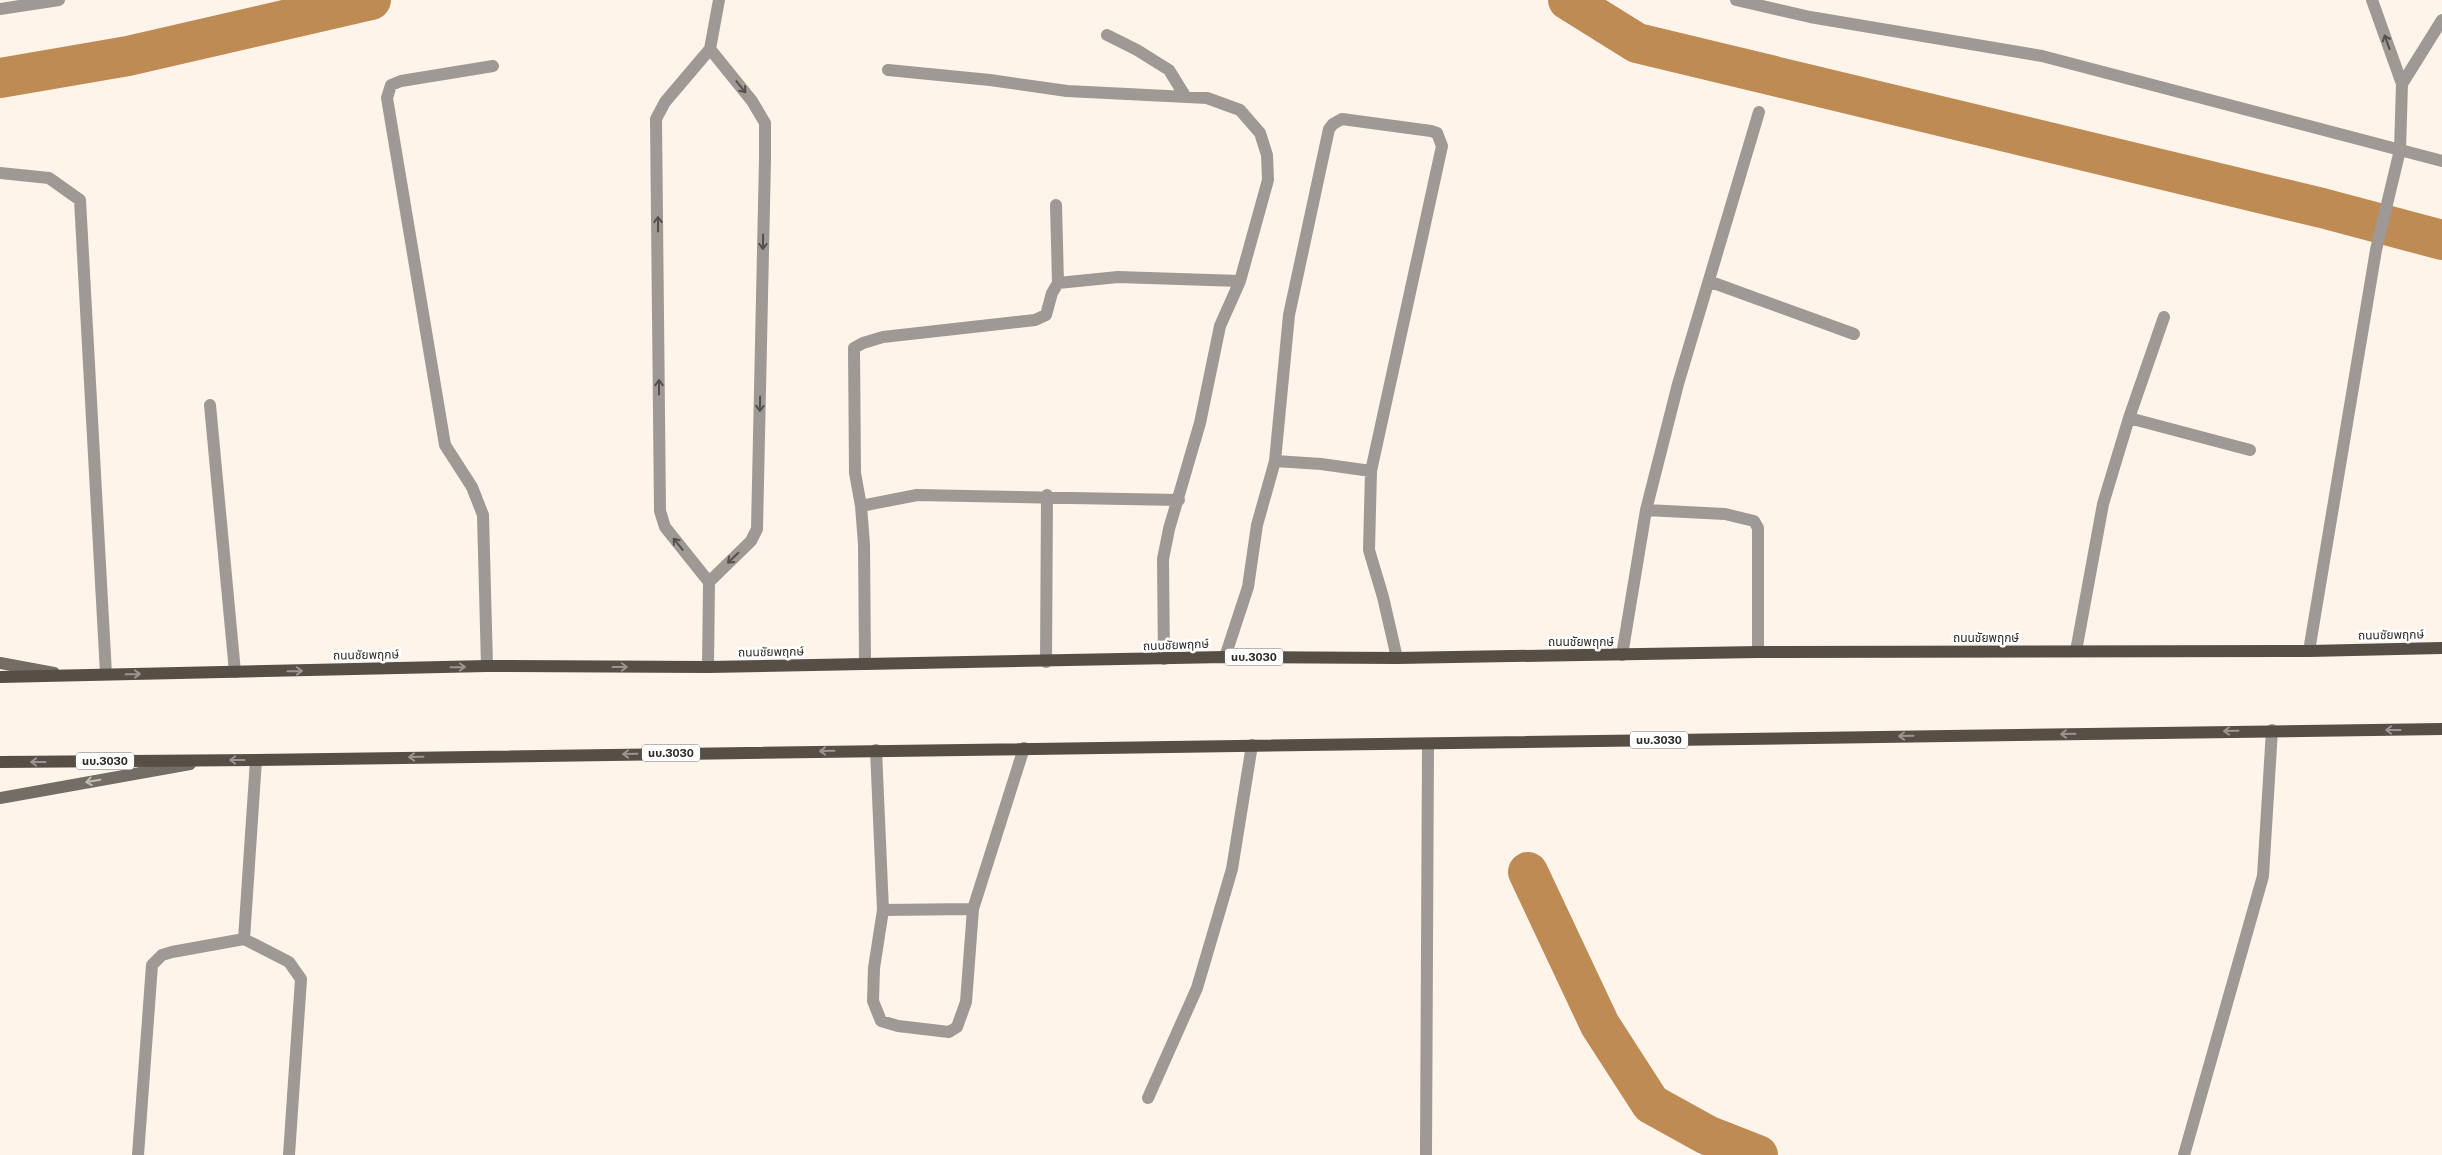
<svg xmlns="http://www.w3.org/2000/svg" width="2442" height="1155" font-family="'Public Sans','Noto Sans Thai',sans-serif">
	<style>
		.lines { fill: none; stroke-linecap: round; stroke-linejoin: round }
		.canal { stroke: #bf8b55; stroke-width: 40 }
		.service { stroke: #9e9994; stroke-width: 12 }
		.minor { stroke: #9e9994; stroke-width: 12 }
		.secondary { stroke: #746d66; stroke-width: 12 }
		.primary { stroke: #574e46; stroke-width: 12 }
		.oneway { stroke: #55504b }
		.oneway2 { stroke: #9a9590 }
		.oneway3 { stroke: #c0bdba }
		.labels { text-anchor: middle; stroke-width: 5; stroke-linejoin: round; paint-order: stroke }
		.shield { fill: #fff; stroke: #6c6966; stroke-width: 1 }
		.shield-label { font-size: 11px; font-weight: bold; fill: #2d2924 }
		.street-label { font-size: 12px; fill: #2d2924; stroke: #fff }
	</style>
	<rect width="100%" height="100%" fill="#fef4ea"/>
	<g class="lines">
		<path class="canal" d="M 1568,0 L 1637,43 L 2322,208 L 2442,240
			M 0,78 L 128,56 L 371,0
			M 1528,872 L 1600,1025 L 1651,1104 L 1707,1135 L 1758,1155"/>
		<path class="service" d="M 1107,35 L 1137,50 L 1169,70 L 1185,96
			M 888,70 L 990,80 L 1067,91 L 1207,98 L 1240,110 L 1260,133 L 1267,155 L 1268,180 L 1240,281 L 1220,326 L 1200,423 L 1169,529 L 1163,559 L 1164,659
			M 0,173 L 49,178 L 80,200 L 106,674
			M 1056,205 L 1058,283
			M 1711,282 L 1854,334
			M 210,405 L 235,672
			M 2129,418 L 2250,450
			M 1275,461 L 1321,464 L 1371,471 L 1369,550 L 1383,597 L 1397,658
			M 861,506 L 917,495 L 1179,500
			M 1646,510 L 1725,514 L 1754,521 L 1758,528 L 1758,652
			M 2076,651 L 2103,504 L 2129,418 L 2164,317
			M 1622,655 L 1646,510 L 1678,384 L 1759,112
			M 1225,657 L 1248,587 L 1257,525 L 1275,461 L 1289,315 L 1329,129 L 1333,124 L 1342,119 L 1431,131 L 1437,133 L 1442,146 L 1371,471
			M 1046,662 L 1047,495
			M 865,664 L 864,544 L 861,506 L 855,473 L 854,348 L 863,343 L 883,337 L 1035,320 L 1046,315 L 1052,293 L 1058,283 L 1118,277 L 1240,281
			M 487,666 L 483,515 L 472,487 L 445,445 L 387,98 L 391,85 L 401,81 L 493,66
			M 876,750 L 883,910 L 874,968 L 873,1001 L 881,1021 L 898,1026 L 949,1032 L 957,1027 L 966,1002 L 973,909 L 1024,748
			M 883,910 L 973,909
			M 244,939 L 256,760
			M 1148,1098 L 1197,988 L 1232,869 L 1252,745
			M 138,1155 L 152,965 L 162,955 L 172,952 L 244,939 L 289,962 L 301,979 L 289,1155
			M 1426,1155 L 1428,744
			M 2184,1155 L 2263,876 L 2272,730"/>
		<path class="minor" d="M 1736,0 L 1810,17 L 2042,56 L 2442,161
			M 0,9 L 59,0
			M 2402,84 L 2442,20
			M 709,582 L 751,541 L 757,529 L 765,159 L 765,123 L 752,101 L 710,49
			M 2309,651 L 2376,250 L 2400,150 L 2402,84 L 2372,0
			M 708,667 L 709,582 L 665,527 L 660,511 L 656,119 L 665,102 L 710,49 L 719,0"/>
		<path class="secondary" d="M 0,663 L 54,673
			M 0,798 L 190,764"/>
		<path class="primary" d="M 0,677 L 487,666 L 708,667 L 1225,657 L 1397,658 L 1758,652 L 2309,651 L 2442,648
			M 0,762 L 256,760 L 2442,729"/>
	</g>
	<defs><path id="oneway-shaft" d="M-6 0H5M1.5-3L5.5 0L1.5 3" fill="none" stroke-width="1.6" stroke-linecap="round" stroke-linejoin="round" transform="scale(1.25)"/></defs>
	<g class="oneway">
		<use href="#oneway-shaft" transform="translate(2387 42) rotate(-110)"/>
		<use href="#oneway-shaft" transform="translate(741 87) rotate(51)"/>
		<use href="#oneway-shaft" transform="translate(658 224) rotate(-90)"/>
		<use href="#oneway-shaft" transform="translate(763 242) rotate(91)"/>
		<use href="#oneway-shaft" transform="translate(659 387) rotate(-90)"/>
		<use href="#oneway-shaft" transform="translate(760 404) rotate(91)"/>
		<use href="#oneway-shaft" transform="translate(678 544) rotate(-129)"/>
		<use href="#oneway-shaft" transform="translate(733 558) rotate(136)"/>
	</g>
	<g class="oneway2">
		<use href="#oneway-shaft" transform="translate(458 667) rotate(-1)"/>
		<use href="#oneway-shaft" transform="translate(620 667)"/>
		<use href="#oneway-shaft" transform="translate(295 671) rotate(-1)"/>
		<use href="#oneway-shaft" transform="translate(133 674) rotate(-1)"/>
		<use href="#oneway-shaft" transform="translate(2393 730) rotate(180)"/>
		<use href="#oneway-shaft" transform="translate(2231 731) rotate(179)"/>
		<use href="#oneway-shaft" transform="translate(2068 734) rotate(179)"/>
		<use href="#oneway-shaft" transform="translate(1906 736) rotate(179)"/>
		<use href="#oneway-shaft" transform="translate(827 751) rotate(179)"/>
		<use href="#oneway-shaft" transform="translate(630 754) rotate(179)"/>
		<use href="#oneway-shaft" transform="translate(416 757) rotate(179)"/>
		<use href="#oneway-shaft" transform="translate(237 760) rotate(180)"/>
		<use href="#oneway-shaft" transform="translate(38 762) rotate(180)"/>
	</g>
	<use class="oneway3" href="#oneway-shaft" transform="translate(93 781) rotate(170)"/>
	<g class="labels">
		<g class="shield">
			<rect x="1225" y="648.5" width="58" height="17" rx="4"/>
			<rect x="1630" y="731.5" width="58" height="17" rx="4"/>
			<rect x="642" y="744.5" width="58" height="17" rx="4"/>
			<rect x="76" y="752.5" width="58" height="17" rx="4"/>
		</g>
		<g class="shield-label">
			<text x="1254" y="661">นบ.3030</text>
			<text x="1659" y="744">นบ.3030</text>
			<text x="671" y="757">นบ.3030</text>
			<text x="105" y="765">นบ.3030</text>
		</g>
		<g class="street-label">
			<text transform="translate(2391 635) rotate(-1)" y="4">ถนนชัยพฤกษ์</text>
			<text x="1986" y="642">ถนนชัยพฤกษ์</text>
			<text x="1581" y="646">ถนนชัยพฤกษ์</text>
			<text transform="translate(1176 645) rotate(-2)" y="4">ถนนชัยพฤกษ์</text>
			<text transform="translate(771 652) rotate(-1)" y="4">ถนนชัยพฤกษ์</text>
			<text transform="translate(366 655) rotate(-1)" y="4">ถนนชัยพฤกษ์</text>
		</g>
	</g>
</svg>
